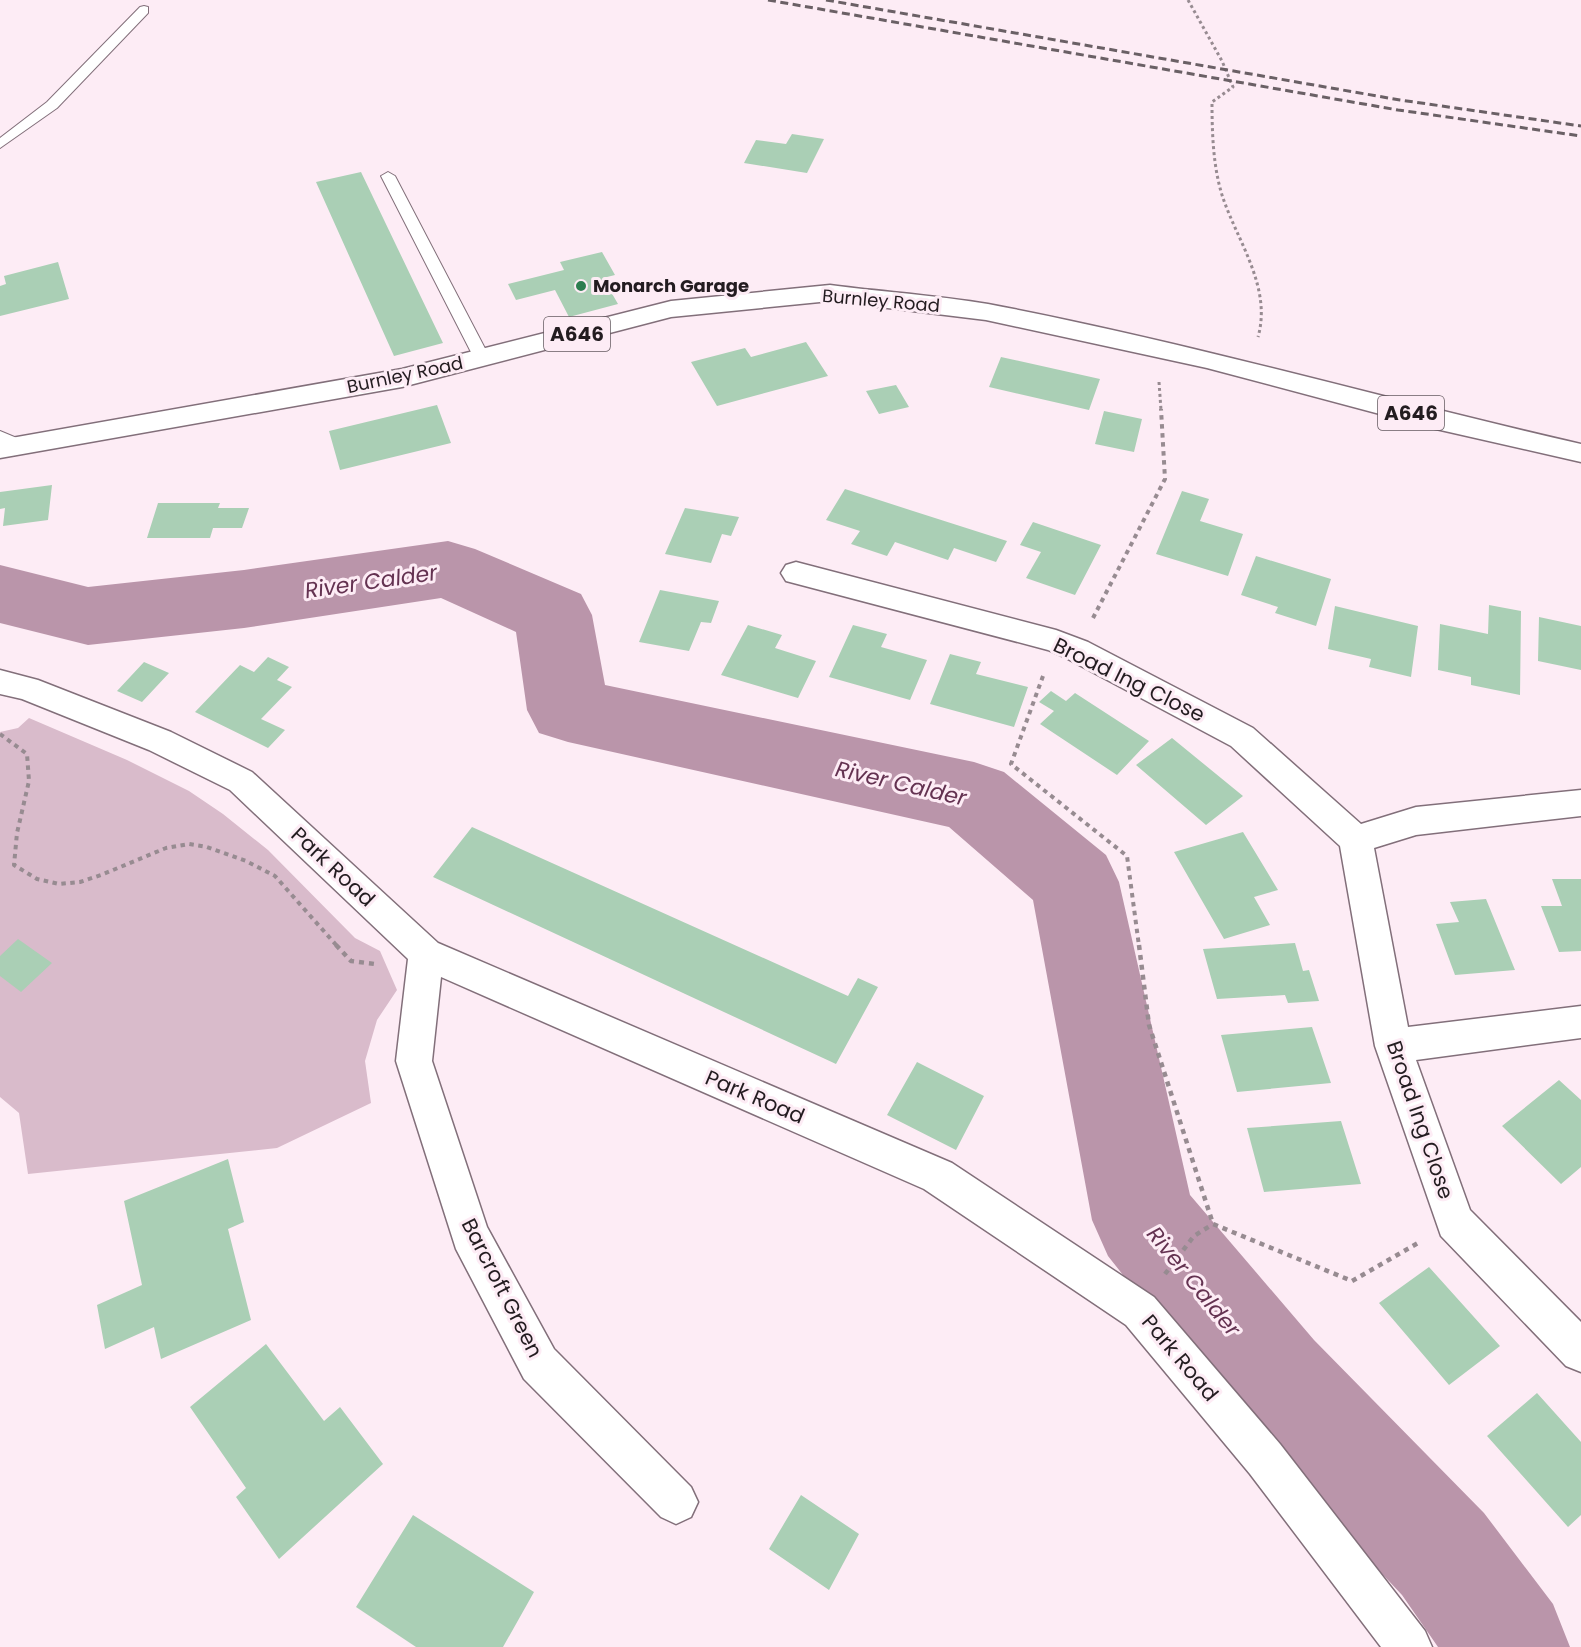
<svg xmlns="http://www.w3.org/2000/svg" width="1581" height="1647" font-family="Poppins,sans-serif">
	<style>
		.green { fill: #d9bbcb }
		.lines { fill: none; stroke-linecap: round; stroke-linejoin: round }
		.river { fill: #ba95aa; fill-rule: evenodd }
		.building { fill: #aacfb5 }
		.service-casing { stroke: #826f7a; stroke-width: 2 }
		.minor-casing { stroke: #826f7a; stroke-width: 3 }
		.trunk-casing { stroke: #826f7a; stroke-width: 3 }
		.path-far2 { stroke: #978b91; stroke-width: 3; stroke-dasharray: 3 3; stroke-linecap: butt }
		.path-far1 { stroke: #978b91; stroke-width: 4; stroke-dasharray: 4.5 4.5; stroke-linecap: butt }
		.path { stroke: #978b91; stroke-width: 4.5; stroke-dasharray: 5 5; stroke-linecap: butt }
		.service { fill: #fff; fill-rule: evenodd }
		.minor { fill: #fff; fill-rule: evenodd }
		.trunk { fill: #fff; fill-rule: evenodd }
		.rail { stroke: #6a6065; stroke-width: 3; stroke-dasharray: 8 4.5; stroke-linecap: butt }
		.poi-dot { fill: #2d7e50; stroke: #fdecf5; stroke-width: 2 }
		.labels { text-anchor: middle; stroke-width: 6; stroke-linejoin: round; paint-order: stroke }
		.far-poi-label { font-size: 18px; font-weight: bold; fill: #231c20; stroke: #fdecf5; text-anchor: start }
		.far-street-label { font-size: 18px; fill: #231c20; stroke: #fdecf5 }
		.shield { fill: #fdecf5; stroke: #645a60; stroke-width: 1.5 }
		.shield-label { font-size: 20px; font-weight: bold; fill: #231c20 }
		.street-label { font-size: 21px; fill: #231c20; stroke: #fdecf5 }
		.water-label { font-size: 22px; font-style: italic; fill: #643251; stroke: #fdecf5 }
	</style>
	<rect width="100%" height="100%" fill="#fdecf5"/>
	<path class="green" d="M 29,718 L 127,760 L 189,791 L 223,814 L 268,850 L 355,938 L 380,951 L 397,990 L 377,1020 L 365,1061 L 371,1103 L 277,1148 L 28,1174 L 19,1113 L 0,1097 L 0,732 L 18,728 Z"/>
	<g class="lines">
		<path class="river" d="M 448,541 L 475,549 L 581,594 L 592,615 L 605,685 L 974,762 L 1004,772 L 1106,855 L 1119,882 L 1190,1195 L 1314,1340 L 1484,1513 L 1553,1604 L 1570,1647 L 1438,1647 L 1402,1595 L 1236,1418 L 1108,1256 L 1092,1220 L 1033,900 L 949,827 L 568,742 L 539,733 L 527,710 L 516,632 L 441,598 L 244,628 L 88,645 L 0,623 L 0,565 L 88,587 L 244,570 Z"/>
	</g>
	<path class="building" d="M 792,134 L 824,139 L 807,173 L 744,163 L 756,140 L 786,144 Z
		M 361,172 L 443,343 L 394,356 L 316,182 Z
		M 602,252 L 615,275 L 603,278 L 618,304 L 569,317 L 555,290 L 516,300 L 508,284 L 564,270 L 560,262 Z
		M 58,262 L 69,299 L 0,316 L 0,286 L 6,284 L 4,276 Z
		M 806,342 L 828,376 L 717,406 L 691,362 L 745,348 L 751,357 Z
		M 1001,357 L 1100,379 L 1089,410 L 989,387 Z
		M 896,385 L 909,407 L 879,414 L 866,391 Z
		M 437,405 L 451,443 L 340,470 L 329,431 Z
		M 1104,411 L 1142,419 L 1134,452 L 1095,444 Z
		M 52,485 L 48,520 L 3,526 L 5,508 L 0,509 L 0,492 Z
		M 845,489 L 913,511 L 1007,541 L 996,562 L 954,548 L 948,560 L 895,542 L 887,556 L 851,544 L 860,531 L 826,520 Z
		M 1182,491 L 1209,499 L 1200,521 L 1243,534 L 1228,576 L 1156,554 Z
		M 158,503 L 220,503 L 218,508 L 249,508 L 242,528 L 213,528 L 210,538 L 147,538 Z
		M 685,508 L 739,517 L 731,536 L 722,534 L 711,563 L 665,554 Z
		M 1033,522 L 1101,545 L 1075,595 L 1026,578 L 1041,552 L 1020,545 Z
		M 1256,556 L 1331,579 L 1316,626 L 1275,613 L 1278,607 L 1241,595 Z
		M 660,590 L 719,601 L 711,623 L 701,622 L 689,651 L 639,642 Z
		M 1489,605 L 1521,611 L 1520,695 L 1471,685 L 1471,677 L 1438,670 L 1440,624 L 1488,634 Z
		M 1335,606 L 1418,626 L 1411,677 L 1369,667 L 1371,659 L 1328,649 Z
		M 1539,617 L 1581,626 L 1581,670 L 1538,661 Z
		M 748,625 L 782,635 L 775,648 L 816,661 L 798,698 L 721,675 Z
		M 853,625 L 887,634 L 881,647 L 927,660 L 910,700 L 829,677 Z
		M 950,654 L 981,662 L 976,674 L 1028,687 L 1014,727 L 930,704 Z
		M 268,657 L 289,667 L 277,680 L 292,687 L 261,719 L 285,730 L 268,748 L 195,712 L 240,665 L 254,672 Z
		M 144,662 L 169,673 L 142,702 L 117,691 Z
		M 1051,691 L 1066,701 L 1075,693 L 1149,741 L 1117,775 L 1040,724 L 1054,711 L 1039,702 Z
		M 1172,738 L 1243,796 L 1206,825 L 1136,765 Z
		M 472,827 L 848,996 L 858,978 L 878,987 L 836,1064 L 433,877 Z
		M 1243,832 L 1278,890 L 1254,897 L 1270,925 L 1224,939 L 1174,852 Z
		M 1552,879 L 1581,879 L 1581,951 L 1559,952 L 1541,906 L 1562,906 Z
		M 1486,899 L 1515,970 L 1455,975 L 1436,924 L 1459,922 L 1450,902 Z
		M 18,939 L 52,963 L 21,992 L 0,976 L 0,956 Z
		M 1295,943 L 1303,971 L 1309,970 L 1319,1001 L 1288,1003 L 1285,995 L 1217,999 L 1203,949 Z
		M 1312,1027 L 1331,1083 L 1237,1092 L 1221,1035 Z
		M 917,1062 L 984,1096 L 956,1150 L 887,1115 Z
		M 1559,1080 L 1581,1100 L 1581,1167 L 1561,1184 L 1502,1126 Z
		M 1341,1121 L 1361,1184 L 1264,1192 L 1247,1128 Z
		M 228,1159 L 244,1222 L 228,1229 L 251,1320 L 161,1359 L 154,1327 L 105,1349 L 97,1305 L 142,1285 L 124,1201 Z
		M 1429,1267 L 1500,1346 L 1449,1385 L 1379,1303 Z
		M 266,1344 L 324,1421 L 340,1407 L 383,1464 L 279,1559 L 236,1497 L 246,1488 L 190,1407 Z
		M 1537,1393 L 1581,1442 L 1581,1515 L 1568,1527 L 1487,1436 Z
		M 801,1495 L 859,1534 L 829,1590 L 769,1549 Z
		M 413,1515 L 534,1592 L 503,1647 L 416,1647 L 356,1607 Z"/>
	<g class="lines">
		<defs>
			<path id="service" d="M 144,6 L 148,7 L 148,13 L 57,108 L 0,148 L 0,138 L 47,102 L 140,7 Z
				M 388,172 L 395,176 L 490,358 L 487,362 L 477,362 L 474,358 L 381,176 Z
				M 0,431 L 24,441 L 26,445 L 24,449 L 18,450 L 0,443 Z"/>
			<path id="minor" d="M 796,562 L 1056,630 L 1088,642 L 1253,728 L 1361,824 L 1416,807 L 1581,790 L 1581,816 L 1416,835 L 1374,848 L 1408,1027 L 1581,1006 L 1581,1038 L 1416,1060 L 1470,1210 L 1581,1322 L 1581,1372 L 1566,1366 L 1441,1236 L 1375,1046 L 1340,846 L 1231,746 L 1066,658 L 1048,650 L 786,581 L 781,573 L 786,565 Z
				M 0,670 L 38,680 L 171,732 L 252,772 L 438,943 L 952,1163 L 1154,1297 L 1280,1444 L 1425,1631 L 1432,1647 L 1381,1647 L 1250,1474 L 1126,1325 L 924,1189 L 441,977 L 432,1061 L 487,1227 L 554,1349 L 691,1487 L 698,1502 L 691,1517 L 676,1524 L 661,1517 L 524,1379 L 456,1249 L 396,1061 L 408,959 L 230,790 L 149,750 L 22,699 L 0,694 Z"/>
			<path id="trunk" d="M 830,285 C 882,292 936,295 988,304 C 1188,342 1383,399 1581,444 L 1581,462 L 1436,429 L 1207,368 L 986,320 L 830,301 L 671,317 L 402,387 L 0,458 L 0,440 L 402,369 L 671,301 Z"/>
		</defs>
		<use href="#service" class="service-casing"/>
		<use href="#minor" class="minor-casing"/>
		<use href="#trunk" class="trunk-casing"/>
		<path class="path-far2" d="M 1188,0 L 1222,61 L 1233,87 L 1212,102 C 1212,133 1213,168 1223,198 C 1238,242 1272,288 1258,337
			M 1159,382 L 1161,410"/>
		<path class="path-far1" d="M 1093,618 L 1165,479 L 1161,409
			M 1043,676 L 1011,764 L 1127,856 L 1139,946
			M 0,734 L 27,754 L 29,781 L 17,833 L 14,865 L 37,879 L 59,884 L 80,882 L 101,875 L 166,848 L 189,844 L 207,847 L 246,861 L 275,876 L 337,946"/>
		<path class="path" d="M 336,945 L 351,961 L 375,964
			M 1139,945 L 1149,1025 L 1213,1224 L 1352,1281 L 1418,1243
			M 1165,1274 L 1194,1236 L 1213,1224"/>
		<use href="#service" class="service"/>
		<use href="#minor" class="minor"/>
		<use href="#trunk" class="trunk"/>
		<path class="rail" d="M 768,0 L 1398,110 L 1581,136
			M 826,0 L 1400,100 L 1581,126"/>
	</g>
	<circle class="poi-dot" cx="581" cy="286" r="6"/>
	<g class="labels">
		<g class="far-poi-label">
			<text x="593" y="292">Monarch Garage</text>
		</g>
		<g class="far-street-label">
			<text transform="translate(881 301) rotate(5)" y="6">Burnley Road</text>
			<text transform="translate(405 375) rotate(-12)" y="6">Burnley Road</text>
		</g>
		<g class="shield">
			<rect x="544" y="317" width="66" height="34" rx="4.5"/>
			<rect x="1378" y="396" width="66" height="34" rx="4.5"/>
		</g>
		<g class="shield-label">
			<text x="577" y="341">A646</text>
			<text x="1411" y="420">A646</text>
		</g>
		<g class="street-label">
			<text transform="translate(1129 680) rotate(26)" y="7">Broad Ing Close</text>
			<text transform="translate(333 867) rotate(43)" y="7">Park Road</text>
			<text transform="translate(755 1097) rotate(23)" y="7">Park Road</text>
			<text transform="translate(1420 1120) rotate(71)" y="7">Broad Ing Close</text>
			<text transform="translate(502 1288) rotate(63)" y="7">Barcroft Green</text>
			<text transform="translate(1180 1358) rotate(50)" y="7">Park Road</text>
		</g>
		<g class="water-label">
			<text transform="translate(371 581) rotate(-8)" y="8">River Calder</text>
			<text transform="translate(901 783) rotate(13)" y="8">River Calder</text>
			<text transform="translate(1194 1281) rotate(51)" y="8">River Calder</text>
		</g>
	</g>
</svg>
